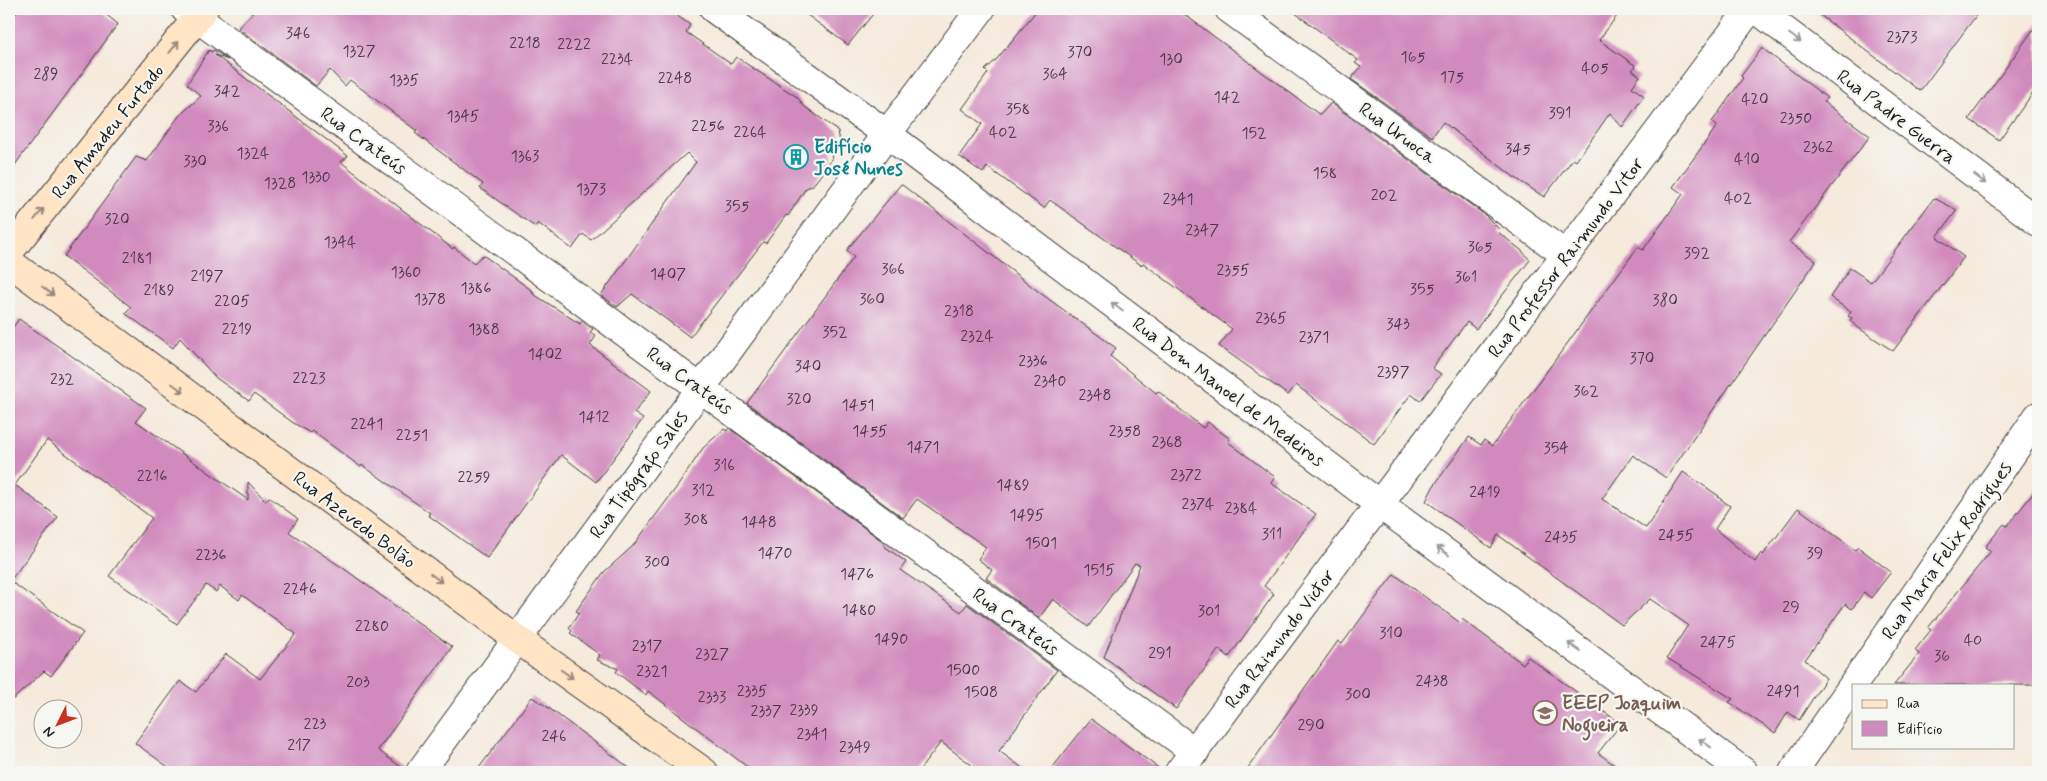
<svg xmlns="http://www.w3.org/2000/svg" width="2047" height="781" font-family="Mynerve,sans-serif">
	<style>
		.building { fill: #d18abe }
		.lines { fill: none; stroke-linecap: round; stroke-linejoin: round }
		.street-casing { stroke: #3d3b39; stroke-width: 30 }
		.secondary-casing { stroke: #3d3b39; stroke-width: 30 }
		.street { stroke: #fff; stroke-width: 28 }
		.secondary { stroke: #ffe4c6; stroke-width: 28 }
		.oneway { stroke: #999 }
		.oneway2 { stroke: #998a7a }
		.labels { text-anchor: middle; stroke-width: 4.5; stroke-linejoin: round; paint-order: stroke }
		.number-label { font-size: 16px; fill: #493844 }
		.street-label { font-size: 19px; fill: #1c1c1c; stroke: #f6f6f2 }
		.culture-label { font-size: 19px; font-weight: bold; fill: #0d838f; stroke: #f6f6f2; text-anchor: start }
		.education-label { font-size: 19px; font-weight: bold; fill: #785e54; stroke: #f6f6f2; text-anchor: start }
	</style>
	<rect width="100%" height="100%" fill="#f6f6f2"/>
	<filter id="ink" filterUnits="userSpaceOnUse"><feTurbulence type="fractalNoise" baseFrequency=".02" numOctaves="2"/><feDisplacementMap in="SourceGraphic" scale="10" xChannelSelector="R" yChannelSelector="G"/><feConvolveMatrix kernelMatrix="1 2 1 2 8 2 1 2 1" color-interpolation-filters="sRGB"/></filter>
	<filter id="wash" filterUnits="userSpaceOnUse"><feTurbulence type="fractalNoise" baseFrequency=".0096" numOctaves="4" result="noise"/><feDisplacementMap in="SourceGraphic" scale="20" xChannelSelector="R" yChannelSelector="G"/><feGaussianBlur stdDeviation="1.12" result="paint"/><feColorMatrix in="noise" values="0 0 0 0 0 0 0 0 0 0 0 0 0 0 0 0 0 1.4 0 .05"/><feComposite in="paint" operator="in"/></filter>
	<g filter="url(#wash)">
		<rect width="100%" height="100%" fill="#f5eadb"/>
		<g id="blocks">
			<path class="building" d="M 19,9 L 99,9 L 118,24 L 9,173 L 9,23 Z
				M 256,9 L 668,9 L 690,25 L 686,32 L 731,64 L 736,57 L 797,97 L 804,106 L 838,131 L 840,142 L 831,153 L 832,159 L 820,176 L 812,186 L 806,188 L 788,216 L 786,215 L 766,243 L 763,242 L 690,337 L 632,294 L 617,307 L 601,295 L 696,162 L 687,153 L 591,240 L 583,234 L 572,249 L 538,223 L 535,227 L 480,188 L 483,184 L 415,133 L 417,131 L 350,80 L 345,86 L 330,70 L 316,86 L 238,28 Z
				M 799,9 L 877,9 L 848,45 Z
				M 1038,9 L 1177,9 L 1320,115 L 1331,103 L 1485,215 L 1500,230 L 1498,232 L 1521,250 L 1530,260 L 1476,329 L 1467,322 L 1432,368 L 1441,374 L 1420,401 L 1411,394 L 1374,444 L 1296,385 L 1288,395 L 1219,346 L 1232,329 L 1143,263 L 1141,265 L 1050,200 L 1044,208 L 987,167 L 983,173 L 959,156 L 982,124 L 962,109 L 988,73 L 985,70 L 996,60 Z
				M 1290,9 L 1622,9 L 1599,40 L 1636,66 L 1632,70 L 1640,76 L 1632,87 L 1644,96 L 1622,127 L 1610,113 L 1576,161 L 1573,159 L 1544,197 L 1514,177 L 1443,122 L 1432,137 L 1351,79 L 1361,67 L 1355,63 L 1358,60 Z
				M 1812,9 L 1981,9 L 1920,91 Z
				M 2038,23 L 2038,86 L 1999,140 L 1969,119 Z
				M 1762,48 L 1827,98 L 1824,102 L 1870,136 L 1789,242 L 1816,261 L 1666,478 L 1633,455 L 1602,499 L 1646,528 L 1683,472 L 1719,496 L 1718,497 L 1730,506 L 1715,529 L 1755,562 L 1761,553 L 1763,555 L 1798,508 L 1855,550 L 1858,547 L 1891,572 L 1871,598 L 1864,592 L 1852,609 L 1845,604 L 1805,660 L 1826,678 L 1799,720 L 1788,712 L 1775,733 L 1729,702 L 1733,699 L 1667,658 L 1688,625 L 1650,599 L 1622,625 L 1498,535 L 1491,548 L 1426,501 L 1433,487 L 1469,437 L 1481,445 L 1484,440 L 1492,446 L 1638,247 L 1643,250 L 1683,194 L 1673,187 L 1717,126 L 1712,122 L 1743,78 L 1741,76 Z
				M 209,50 L 211,52 L 214,50 L 228,60 L 215,55 L 348,156 L 341,162 L 453,249 L 454,247 L 474,263 L 483,255 L 534,292 L 532,293 L 580,324 L 582,321 L 593,329 L 590,332 L 596,336 L 590,345 L 651,391 L 634,413 L 643,419 L 596,482 L 561,455 L 487,558 L 428,515 L 430,513 L 362,465 L 361,467 L 312,431 L 310,433 L 292,422 L 254,394 L 249,401 L 216,378 L 180,338 L 173,348 L 125,313 L 131,307 L 64,256 L 136,157 L 147,161 L 179,116 L 201,96 L 187,84 Z
				M 901,184 L 1039,292 L 1116,348 L 1110,356 L 1156,393 L 1158,391 L 1203,428 L 1208,422 L 1230,439 L 1228,442 L 1275,477 L 1271,483 L 1316,514 L 1264,586 L 1274,594 L 1229,657 L 1219,649 L 1176,709 L 1104,657 L 1140,565 L 1135,563 L 1088,627 L 1053,599 L 1039,618 L 986,578 L 992,570 L 978,559 L 986,547 L 917,499 L 903,518 L 747,403 L 854,257 L 847,250 Z
				M 1934,198 L 1957,210 L 1937,237 L 1964,257 L 1893,351 L 1860,329 L 1850,321 L 1852,318 L 1848,316 L 1851,312 L 1830,297 L 1850,268 L 1871,282 Z
				M 19,319 L 146,408 L 136,421 L 248,500 L 248,482 L 266,501 L 269,497 L 298,519 L 289,532 L 343,568 L 452,647 L 378,750 L 405,770 L 405,772 L 175,772 L 135,743 L 180,681 L 196,692 L 226,654 L 260,679 L 296,634 L 242,595 L 239,600 L 220,586 L 216,592 L 206,585 L 177,624 L 109,576 L 152,518 L 47,440 L 15,485 L 58,517 L 10,581 L 83,633 L 51,676 L 44,671 L 9,703 L 9,333 Z
				M 729,428 L 885,543 L 884,546 L 906,562 L 900,570 L 961,612 L 967,604 L 1057,670 L 999,751 L 1028,772 L 981,772 L 941,742 L 918,772 L 754,772 L 648,691 L 646,695 L 616,672 L 618,669 L 597,660 L 600,655 L 570,633 L 572,631 L 569,628 L 579,613 L 576,611 L 604,572 L 633,546 L 679,484 L 703,448 L 724,429 L 727,431 Z
				M 2038,487 L 2038,685 L 1894,685 L 1919,654 L 1915,650 L 1931,630 L 1928,628 L 1991,551 L 1985,547 L 2004,524 L 2007,526 Z
				M 1394,574 L 1459,622 L 1462,619 L 1523,664 L 1528,657 L 1621,724 L 1598,753 L 1624,772 L 1245,772 L 1338,641 L 1342,644 Z
				M 532,697 L 546,706 L 635,772 L 476,772 Z
				M 1091,719 L 1164,772 L 1049,772 Z"/>
		</g>
	</g>
	<g filter="url(#ink)">
		<use href="#blocks" fill-opacity="0" stroke="#3d3b39" stroke-width="1"/>
		<g class="lines">
			<defs>
				<path id="street" d="M 185,9 L 1195,752
					M 714,9 L 887,134 L 1379,504 L 1744,772
					M 1229,9 L 1566,255
					M 1756,9 L 2038,222
					M 1853,685 L 2038,416
					M 420,772 L 887,134 L 981,9
					M 1179,772 L 1750,9
					M 1793,772 L 1853,685"/>
				<path id="secondary" d="M 9,252 L 204,9
					M 9,262 L 517,639 L 704,772"/>
			</defs>
			<use href="#street" class="street-casing"/>
			<use href="#secondary" class="secondary-casing"/>
			<use href="#street" class="street"/>
			<use href="#secondary" class="secondary"/>
		</g>
		<defs><path id="oneway-shaft" d="M-6 0H5M1.5-3L5.5 0L1.5 3" fill="none" stroke-width="1.6" stroke-linecap="round" stroke-linejoin="round" transform="scale(1.25)"/></defs>
		<g class="oneway">
			<use href="#oneway-shaft" transform="translate(1795 38) rotate(37)"/>
			<use href="#oneway-shaft" transform="translate(1980 179) rotate(37)"/>
			<use href="#oneway-shaft" transform="translate(1117 307) rotate(-143)"/>
			<use href="#oneway-shaft" transform="translate(1443 551) rotate(-144)"/>
			<use href="#oneway-shaft" transform="translate(1574 647) rotate(-144)"/>
			<use href="#oneway-shaft" transform="translate(1705 743) rotate(-144)"/>
		</g>
		<g class="oneway2">
			<use href="#oneway-shaft" transform="translate(174 47) rotate(-51)"/>
			<use href="#oneway-shaft" transform="translate(39 214) rotate(-51)"/>
			<use href="#oneway-shaft" transform="translate(48 291) rotate(37)"/>
			<use href="#oneway-shaft" transform="translate(178 388) rotate(37)"/>
			<use href="#oneway-shaft" transform="translate(436 578) rotate(37)"/>
			<use href="#oneway-shaft" transform="translate(567 674) rotate(35)"/>
		</g>
	</g>
	<defs>
		<symbol id="building-ring" viewBox="-11 -11 22 22"><circle r="9.5" fill="#f6f6f2" stroke="#0f9aa8" stroke-width="1.5"/><path d="M-4-6H4V6H1V3H-1V6H-4ZM-2.5-4.3h1.7v1.8h-1.7ZM.8-4.3h1.7v1.8H.8ZM-2.5-1h1.7V.8h-1.7ZM.8-1h1.7V.8H.8Z" fill="#0f9aa8"/></symbol>
		<symbol id="school-ring" viewBox="-11 -11 22 22"><circle r="9.5" fill="#f6f6f2" stroke="#8d6e63" stroke-width="1.5"/><path d="M0-5L7-2L0 1L-7-2ZM-4 1L0 2.5L4 1V4Q0 6-4 4Z" fill="#8d6e63"/></symbol>
	</defs>
	<g fill-rule="evenodd">
		<use href="#building-ring" x="782" y="143" width="28" height="28"/>
		<use href="#school-ring" x="1531" y="699" width="28" height="28"/>
	</g>
	<g class="labels">
		<g class="number-label">
			<text x="298" y="38">346</text>
			<text x="1902" y="42">2373</text>
			<text x="525" y="48">2218</text>
			<text x="574" y="49">2222</text>
			<text x="359" y="56">1327</text>
			<text x="1080" y="57">370</text>
			<text x="1413" y="62">165</text>
			<text x="617" y="64">2234</text>
			<text x="1171" y="64">130</text>
			<text x="1595" y="73">405</text>
			<text x="46" y="79">289</text>
			<text x="1055" y="79">364</text>
			<text x="1452" y="82">175</text>
			<text x="675" y="83">2248</text>
			<text x="404" y="85">1335</text>
			<text x="227" y="96">342</text>
			<text x="1227" y="102">142</text>
			<text x="1755" y="104">420</text>
			<text x="1018" y="114">358</text>
			<text x="1560" y="118">391</text>
			<text x="463" y="121">1345</text>
			<text x="1796" y="123">2350</text>
			<text x="218" y="131">336</text>
			<text x="708" y="131">2256</text>
			<text x="750" y="137">2264</text>
			<text x="1003" y="137">402</text>
			<text x="1254" y="138">152</text>
			<text x="1818" y="152">2362</text>
			<text x="1518" y="154">345</text>
			<text x="253" y="158">1324</text>
			<text x="525" y="161">1363</text>
			<text x="1747" y="164">410</text>
			<text x="195" y="166">330</text>
			<text x="1325" y="178">158</text>
			<text x="316" y="182">1330</text>
			<text x="280" y="188">1328</text>
			<text x="591" y="194">1373</text>
			<text x="1384" y="200">202</text>
			<text x="1738" y="203">402</text>
			<text x="1178" y="204">2341</text>
			<text x="737" y="211">355</text>
			<text x="117" y="224">320</text>
			<text x="1202" y="235">2347</text>
			<text x="340" y="247">1344</text>
			<text x="1480" y="252">365</text>
			<text x="1697" y="258">392</text>
			<text x="137" y="263">2181</text>
			<text x="893" y="274">366</text>
			<text x="1233" y="275">2355</text>
			<text x="406" y="277">1360</text>
			<text x="668" y="279">1407</text>
			<text x="207" y="281">2197</text>
			<text x="1466" y="282">361</text>
			<text x="476" y="293">1386</text>
			<text x="1422" y="294">355</text>
			<text x="159" y="295">2189</text>
			<text x="430" y="304">1378</text>
			<text x="872" y="304">360</text>
			<text x="1665" y="305">380</text>
			<text x="232" y="306">2205</text>
			<text x="959" y="316">2318</text>
			<text x="1271" y="323">2365</text>
			<text x="1398" y="329">343</text>
			<text x="237" y="334">2219</text>
			<text x="484" y="334">1388</text>
			<text x="835" y="337">352</text>
			<text x="977" y="341">2324</text>
			<text x="1314" y="342">2371</text>
			<text x="545" y="359">1402</text>
			<text x="1642" y="363">370</text>
			<text x="1033" y="366">2336</text>
			<text x="808" y="371">340</text>
			<text x="1393" y="377">2397</text>
			<text x="309" y="383">2223</text>
			<text x="62" y="384">232</text>
			<text x="1050" y="386">2340</text>
			<text x="1586" y="396">362</text>
			<text x="1095" y="400">2348</text>
			<text x="799" y="404">320</text>
			<text x="858" y="410">1451</text>
			<text x="594" y="422">1412</text>
			<text x="367" y="429">2241</text>
			<text x="870" y="436">1455</text>
			<text x="1125" y="436">2358</text>
			<text x="412" y="440">2251</text>
			<text x="1167" y="447">2368</text>
			<text x="923" y="452">1471</text>
			<text x="1556" y="453">354</text>
			<text x="724" y="470">316</text>
			<text x="1186" y="480">2372</text>
			<text x="152" y="481">2216</text>
			<text x="474" y="482">2259</text>
			<text x="1013" y="490">1489</text>
			<text x="703" y="495">312</text>
			<text x="1485" y="497">2419</text>
			<text x="1198" y="509">2374</text>
			<text x="1241" y="513">2384</text>
			<text x="1027" y="520">1495</text>
			<text x="696" y="524">308</text>
			<text x="759" y="527">1448</text>
			<text x="1272" y="539">311</text>
			<text x="1676" y="540">2455</text>
			<text x="1561" y="542">2435</text>
			<text x="1041" y="548">1501</text>
			<text x="775" y="558">1470</text>
			<text x="1815" y="558">39</text>
			<text x="211" y="560">2236</text>
			<text x="657" y="567">300</text>
			<text x="1099" y="575">1515</text>
			<text x="857" y="579">1476</text>
			<text x="300" y="594">2246</text>
			<text x="1791" y="612">29</text>
			<text x="859" y="615">1480</text>
			<text x="1209" y="616">301</text>
			<text x="372" y="631">2280</text>
			<text x="1391" y="638">310</text>
			<text x="891" y="644">1490</text>
			<text x="1973" y="645">40</text>
			<text x="1718" y="647">2475</text>
			<text x="647" y="651">2317</text>
			<text x="1160" y="658">291</text>
			<text x="712" y="659">2327</text>
			<text x="1942" y="661">36</text>
			<text x="963" y="675">1500</text>
			<text x="652" y="676">2321</text>
			<text x="1432" y="686">2438</text>
			<text x="358" y="687">203</text>
			<text x="752" y="696">2335</text>
			<text x="1783" y="696">2491</text>
			<text x="981" y="697">1508</text>
			<text x="1358" y="699">300</text>
			<text x="712" y="702">2333</text>
			<text x="804" y="715">2339</text>
			<text x="766" y="716">2337</text>
			<text x="315" y="729">223</text>
			<text x="1311" y="730">290</text>
			<text x="812" y="739">2341</text>
			<text x="554" y="741">246</text>
			<text x="299" y="750">217</text>
			<text x="855" y="752">2349</text>
		</g>
		<g class="street-label">
			<text transform="translate(1897 116) rotate(37)" y="7">Rua Padre Guerra</text>
			<text transform="translate(107 131) rotate(-51)" y="7">Rua Amadeu Furtado</text>
			<text transform="translate(1398 132) rotate(36)" y="7">Rua Uruoca</text>
			<text transform="translate(364 140) rotate(36)" y="7">Rua Crateús</text>
			<text transform="translate(1565 257) rotate(-53)" y="7">Rua Professor Raimundo Vitor</text>
			<text transform="translate(690 380) rotate(36)" y="7">Rua Crateús</text>
			<text transform="translate(1229 391) rotate(37)" y="7">Rua Dom Manoel de Medeiros</text>
			<text transform="translate(638 474) rotate(-54)" y="7">Rua Tipógrafo Sales</text>
			<text transform="translate(355 519) rotate(37)" y="7">Rua Azevedo Bolão</text>
			<text transform="translate(1946 550) rotate(-55)" y="7">Rua Maria Felix Rodrigues</text>
			<text transform="translate(1016 621) rotate(36)" y="7">Rua Crateús</text>
			<text transform="translate(1279 638) rotate(-53)" y="7">Rua Raimundo Victor</text>
		</g>
		<g class="culture-label">
			<text x="814" y="153">Edifício<tspan x="814" dy="22">José Nunes</tspan></text>
		</g>
		<g class="education-label">
			<text x="1562" y="709">EEEP Joaquim<tspan x="1562" dy="22">Nogueira</tspan></text>
		</g>
	</g>
	<rect width="2047" height="781" fill="none" stroke="#f6f6f2" stroke-width="30"/>
	<rect x="1852" y="684" width="162" height="65" fill="#f6f6f2" stroke="#9f9f9c"/>
	<rect x="1862" y="700" width="25" height="8" fill="#ffe4c6" stroke="#9f9f9c"/>
	<text x="1897" y="708" font-size="15" fill="#1c1c1c">Rua</text>
	<rect x="1862" y="721" width="25" height="15" fill="#d18abe" stroke="#9f9f9c"/>
	<text x="1897" y="734" font-size="15" fill="#1c1c1c">Edifício</text>
	<g transform="translate(58 724) rotate(228)"><circle r="24" fill="#f6f6f2" stroke="#9f9f9c"/>
	<path d="M0-4L9 19L0 12L-9 19Z" fill="#c8321e"/>
	<text y="-8" font-size="14" font-weight="bold" text-anchor="middle" fill="#1c1c1c">N</text>
	</g>
</svg>
